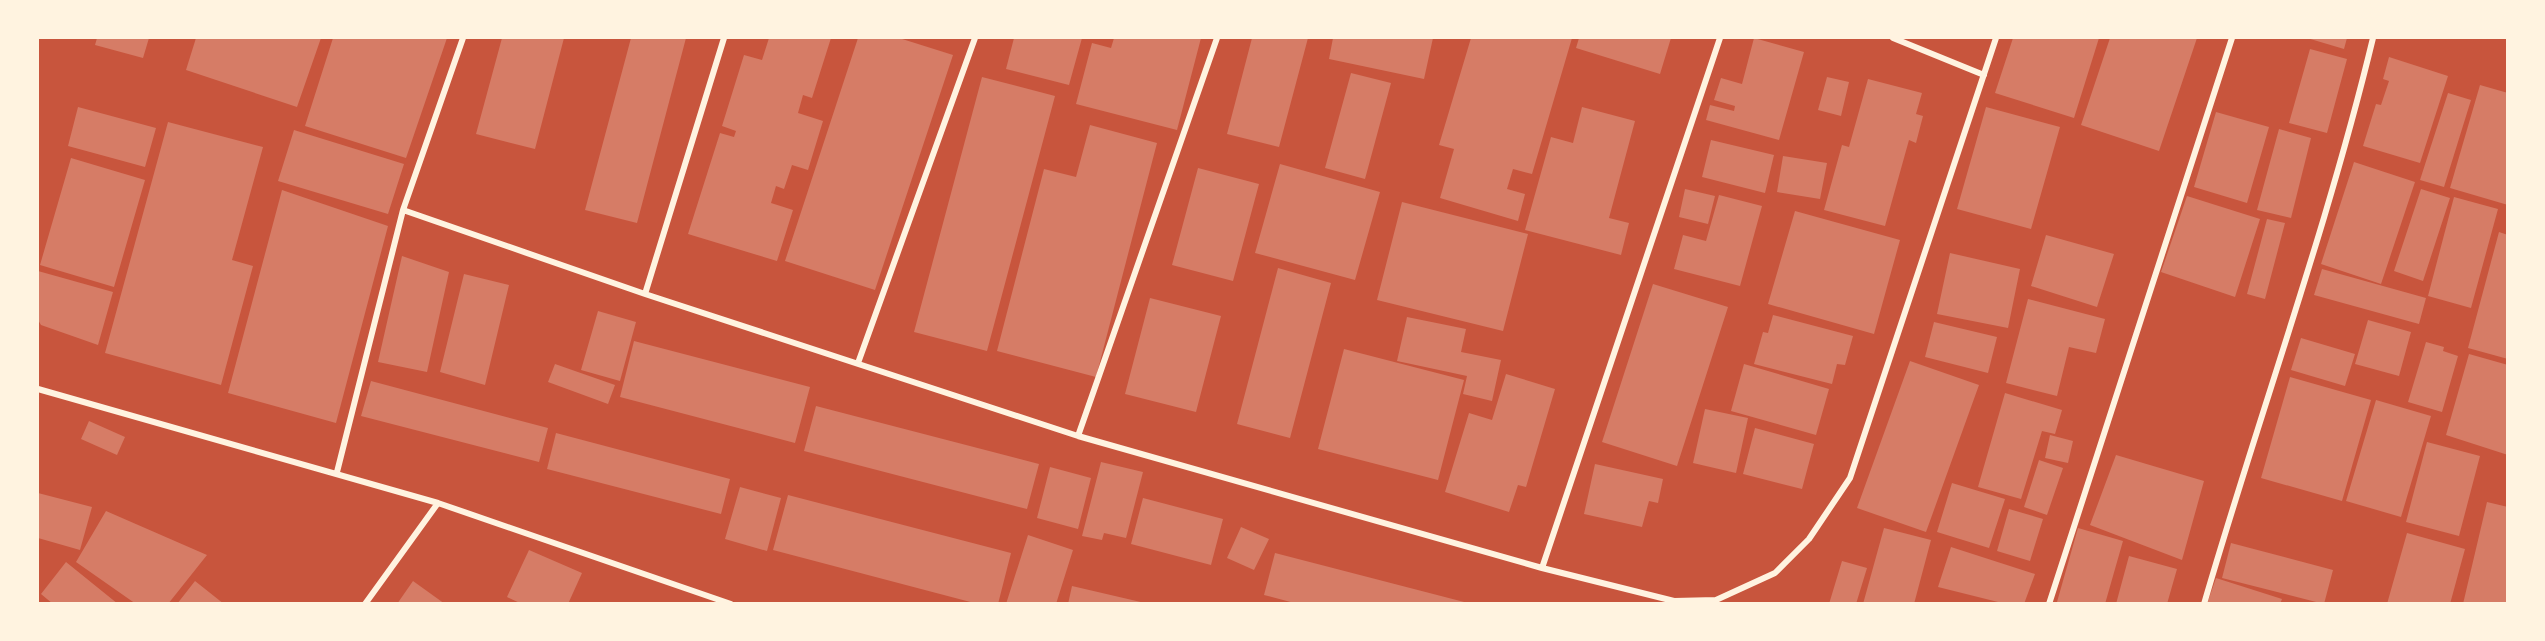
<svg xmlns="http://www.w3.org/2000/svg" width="2545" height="641" font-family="Quicksand,sans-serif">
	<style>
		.building { fill: #d67c66 }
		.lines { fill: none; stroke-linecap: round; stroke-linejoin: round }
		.minor { stroke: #fff3e0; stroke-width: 6 }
	</style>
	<rect width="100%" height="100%" fill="#c8553d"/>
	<path class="building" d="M 97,38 L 149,38 L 143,58 L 95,45 Z
		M 196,38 L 321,38 L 297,107 L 186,70 Z
		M 333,38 L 447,38 L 406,158 L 305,126 Z
		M 502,38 L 564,38 L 535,149 L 476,134 Z
		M 631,38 L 686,38 L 637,223 L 585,210 Z
		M 769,38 L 831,38 L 812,98 L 803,95 L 798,113 L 823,121 L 808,170 L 792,165 L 784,189 L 776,186 L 771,203 L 793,210 L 777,261 L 688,234 L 720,133 L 734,137 L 736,131 L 722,126 L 744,55 L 762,60 Z
		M 858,38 L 899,38 L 953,55 L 875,290 L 785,261 Z
		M 1014,38 L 1082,38 L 1069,85 L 1006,69 Z
		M 1114,38 L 1201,38 L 1177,130 L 1076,104 L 1092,43 L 1111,48 Z
		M 1252,38 L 1308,38 L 1279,147 L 1227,134 Z
		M 1333,38 L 1433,38 L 1424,79 L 1329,59 Z
		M 1471,38 L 1572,38 L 1532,174 L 1513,169 L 1507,189 L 1525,194 L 1518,221 L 1440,198 L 1454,149 L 1439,145 Z
		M 1579,38 L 1671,38 L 1660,74 L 1576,48 Z
		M 1754,38 L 1804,52 L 1779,140 L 1706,120 L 1710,105 L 1734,111 L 1735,106 L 1714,100 L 1721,78 L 1742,84 Z
		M 2013,38 L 2099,38 L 2074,118 L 1995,93 Z
		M 2110,38 L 2197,38 L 2159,151 L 2081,125 Z
		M 2307,38 L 2347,38 L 2344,49 Z
		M 2310,49 L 2347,59 L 2327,133 L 2289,123 Z
		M 2389,57 L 2448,76 L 2420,163 L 2363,146 L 2376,104 L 2381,105 L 2389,81 L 2383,79 Z
		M 1351,73 L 1391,83 L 1365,179 L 1325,168 Z
		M 982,77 L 1055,96 L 987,351 L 914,332 Z
		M 1827,77 L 1849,82 L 1841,116 L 1818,110 Z
		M 1868,79 L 1922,93 L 1916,114 L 1923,116 L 1916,143 L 1909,140 L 1885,226 L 1824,210 L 1842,145 L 1849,147 Z
		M 2480,85 L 2508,93 L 2508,205 L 2450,188 Z
		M 2448,93 L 2471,100 L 2444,187 L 2420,180 Z
		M 78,107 L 156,128 L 145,167 L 68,146 Z
		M 1582,107 L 1635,121 L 1609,218 L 1629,223 L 1621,255 L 1525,230 L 1551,137 L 1573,143 Z
		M 1986,107 L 2060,127 L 2031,229 L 1957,209 Z
		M 2216,112 L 2269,127 L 2247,203 L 2194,187 Z
		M 168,122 L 263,147 L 232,260 L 253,266 L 221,385 L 105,353 Z
		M 1090,125 L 1157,143 L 1096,377 L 997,351 L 1044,169 L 1076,177 Z
		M 2279,129 L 2311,138 L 2291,218 L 2257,210 Z
		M 294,130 L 404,164 L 388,214 L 278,181 Z
		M 1711,140 L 1774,155 L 1765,193 L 1702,177 Z
		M 1783,156 L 1827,163 L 1820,199 L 1777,192 Z
		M 71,158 L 145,180 L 114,287 L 40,265 Z
		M 2354,162 L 2415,182 L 2381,284 L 2321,264 Z
		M 1280,164 L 1380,192 L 1355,280 L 1255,253 Z
		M 1198,168 L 1259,184 L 1233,281 L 1172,265 Z
		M 1685,189 L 1715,196 L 1708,224 L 1679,217 Z
		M 2421,189 L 2450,198 L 2423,281 L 2394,271 Z
		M 282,190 L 388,226 L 336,423 L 228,393 Z
		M 1719,195 L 1762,206 L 1740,286 L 1674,269 L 1683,235 L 1706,241 Z
		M 2187,196 L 2260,219 L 2235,297 L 2161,272 Z
		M 2454,197 L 2498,209 L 2471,308 L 2428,296 Z
		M 1402,202 L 1528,234 L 1503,331 L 1377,300 Z
		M 1795,211 L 1900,240 L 1874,334 L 1768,304 Z
		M 2267,219 L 2285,223 L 2265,299 L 2247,294 Z
		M 2499,232 L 2508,235 L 2508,359 L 2468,348 Z
		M 2046,235 L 2114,254 L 2097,307 L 2031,286 Z
		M 1950,253 L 2020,269 L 2008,328 L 1937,314 Z
		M 402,256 L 449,272 L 427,372 L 378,362 Z
		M 1278,268 L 1331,283 L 1290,438 L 1237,424 Z
		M 2322,269 L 2426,298 L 2419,324 L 2314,295 Z
		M 38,271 L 113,292 L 98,345 L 41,325 L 38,320 Z
		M 464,274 L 509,285 L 485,385 L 440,372 Z
		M 1653,284 L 1728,307 L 1677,466 L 1602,442 Z
		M 1150,298 L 1221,316 L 1196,412 L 1125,394 Z
		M 2028,299 L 2105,319 L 2096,353 L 2069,347 L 2057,396 L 2006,383 Z
		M 598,311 L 636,322 L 620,381 L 581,370 Z
		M 1773,315 L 1853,336 L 1845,365 L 1837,364 L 1832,384 L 1754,364 L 1763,332 L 1768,333 Z
		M 1407,317 L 1466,329 L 1461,352 L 1501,360 L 1492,401 L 1463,394 L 1467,376 L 1397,361 Z
		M 2368,320 L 2411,332 L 2399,376 L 2355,364 Z
		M 1934,322 L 1997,337 L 1988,373 L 1925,357 Z
		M 2301,338 L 2355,354 L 2345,386 L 2291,370 Z
		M 634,341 L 810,387 L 795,443 L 620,397 Z
		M 2426,342 L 2444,347 L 2443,351 L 2458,356 L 2442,412 L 2408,402 Z
		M 1344,349 L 1464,380 L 1438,480 L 1318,449 Z
		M 2469,354 L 2508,365 L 2508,455 L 2446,435 Z
		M 1910,361 L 1979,385 L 1926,532 L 1857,508 Z
		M 555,364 L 615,385 L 608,404 L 548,382 Z
		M 1744,364 L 1829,389 L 1816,435 L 1731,411 Z
		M 1506,374 L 1555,389 L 1526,487 L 1518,485 L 1509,512 L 1445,492 L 1469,413 L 1492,420 Z
		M 2290,377 L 2371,400 L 2342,501 L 2261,478 Z
		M 371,381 L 548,428 L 539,462 L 361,416 Z
		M 2005,393 L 2062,410 L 2055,434 L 2042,431 L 2021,499 L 1978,487 Z
		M 2376,400 L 2431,416 L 2401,517 L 2346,501 Z
		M 816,406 L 1039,464 L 1027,509 L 804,451 Z
		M 1705,409 L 1748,418 L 1736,473 L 1693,463 Z
		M 89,421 L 125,437 L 117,455 L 81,439 Z
		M 1755,428 L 1814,444 L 1802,489 L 1743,474 Z
		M 556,433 L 730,479 L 721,514 L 547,469 Z
		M 2050,435 L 2073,441 L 2068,463 L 2045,458 Z
		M 2427,442 L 2480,456 L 2459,536 L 2406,522 Z
		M 2116,455 L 2204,481 L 2182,560 L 2090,525 Z
		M 2039,460 L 2063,468 L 2047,515 L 2024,507 Z
		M 1101,462 L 1143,472 L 1126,538 L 1104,533 L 1102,540 L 1082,536 Z
		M 1595,464 L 1663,479 L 1658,503 L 1649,501 L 1642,527 L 1584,514 Z
		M 1050,467 L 1091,478 L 1078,529 L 1037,518 Z
		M 1952,483 L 2005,499 L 1989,548 L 1937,532 Z
		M 740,487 L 781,498 L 767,551 L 725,539 Z
		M 38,493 L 92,507 L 80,550 L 38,538 Z
		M 788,495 L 1011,553 L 998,604 L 978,604 L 773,550 Z
		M 1143,498 L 1223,519 L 1211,565 L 1131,544 Z
		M 2487,502 L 2508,507 L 2508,604 L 2463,604 Z
		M 2009,509 L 2043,519 L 2030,561 L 1997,551 Z
		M 106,511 L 207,555 L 168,604 L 136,604 L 76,562 Z
		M 1241,527 L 1269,539 L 1254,570 L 1227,558 Z
		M 1884,528 L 1931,540 L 1914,604 L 1863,604 Z
		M 2078,528 L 2123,541 L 2105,604 L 2057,602 Z
		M 2407,533 L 2465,549 L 2450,604 L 2387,604 Z
		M 1028,535 L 1073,550 L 1056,604 L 1006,604 Z
		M 2231,543 L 2333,570 L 2324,604 L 2222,578 Z
		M 1951,547 L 2035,574 L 2024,604 L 2006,604 L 1938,587 Z
		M 529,550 L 582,573 L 568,604 L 522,604 L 507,597 Z
		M 1275,553 L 1468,603 L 1468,604 L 1298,604 L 1264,595 Z
		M 2129,556 L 2177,569 L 2167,604 L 2116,604 Z
		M 1842,561 L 1867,568 L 1856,604 L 1829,604 Z
		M 66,562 L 118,604 L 53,604 L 41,594 Z
		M 2216,578 L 2282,599 L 2280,604 L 2207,604 Z
		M 195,581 L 224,604 L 177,604 Z
		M 413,581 L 445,604 L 397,604 Z
		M 1072,586 L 1145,603 L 1145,604 L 1068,604 Z"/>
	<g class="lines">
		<path class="minor" d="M 1893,38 L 1984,75
			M 403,210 L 645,294 L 1078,436 L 1542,568 L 1674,601 L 1716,600 L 1775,573 L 1809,539 L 1850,478 L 1996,38
			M 645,294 L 724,38
			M 858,363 L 975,38
			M 38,389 L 438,503 L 731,604
			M 1078,436 L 1217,38
			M 337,472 L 403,210 L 463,38
			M 1542,568 L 1720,38
			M 365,604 L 438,503
			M 2049,604 L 2232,38
			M 2204,604 C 2259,415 2327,229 2373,38"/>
	</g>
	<rect width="2545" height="641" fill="none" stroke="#fff3e0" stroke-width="78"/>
</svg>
